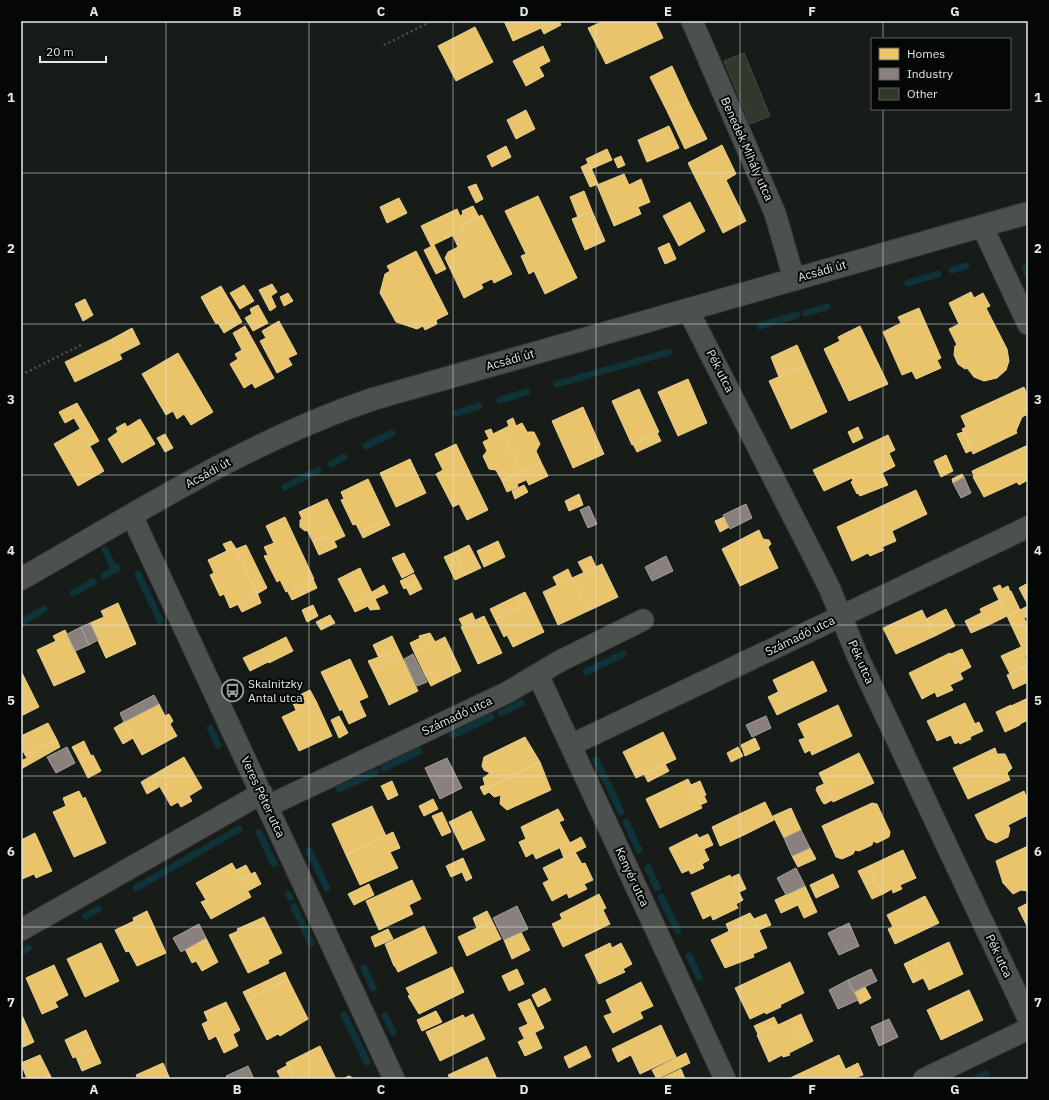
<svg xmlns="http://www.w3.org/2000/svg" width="1049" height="1100" font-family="'IBM Plex Sans',sans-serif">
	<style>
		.homes { fill: #e9c46a; stroke: #e7cf8f }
		.industry { fill: #8a817c; stroke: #a5a09c }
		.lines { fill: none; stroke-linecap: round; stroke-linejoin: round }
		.stream { stroke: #103239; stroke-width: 7 }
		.building { fill: #31382c; stroke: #464946 }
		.minor-casing { stroke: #343735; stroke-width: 23 }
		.secondary-casing { stroke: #343735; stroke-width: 24 }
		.path { stroke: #4b4e4c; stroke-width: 2.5; stroke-dasharray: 2 3; stroke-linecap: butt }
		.minor { stroke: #4c504e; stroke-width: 21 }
		.secondary { stroke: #4c504e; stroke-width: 22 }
		.grid { fill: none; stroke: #e3e9e5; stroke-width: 1; stroke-opacity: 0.55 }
		.labels { text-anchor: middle; stroke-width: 4; stroke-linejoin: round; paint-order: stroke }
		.street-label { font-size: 12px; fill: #e3e9e5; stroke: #040705 }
		.poi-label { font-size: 12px; fill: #e3e9e5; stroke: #040705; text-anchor: start }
		.neatline { fill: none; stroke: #e3e9e5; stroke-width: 1.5 }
		.grid-label { font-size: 13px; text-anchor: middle; font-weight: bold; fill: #e3e9e5 }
	</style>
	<rect width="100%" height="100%" fill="#171c19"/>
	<path class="homes" d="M 504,21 L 559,21 L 561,25 L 544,34 L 541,28 L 513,41 Z
		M 604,21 L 655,21 L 663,38 L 606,64 L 588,28 Z
		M 475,27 L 493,62 L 456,81 L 438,46 Z
		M 543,46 L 550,61 L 539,67 L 544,76 L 526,86 L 513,61 Z
		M 672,66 L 689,103 L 668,113 L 650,77 Z
		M 689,103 L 707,139 L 685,149 L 668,113 Z
		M 526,110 L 535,129 L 516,139 L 507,120 Z
		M 669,126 L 679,148 L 647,162 L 638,140 Z
		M 722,145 L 736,174 L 726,180 L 746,221 L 723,233 L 688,163 Z
		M 506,146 L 511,157 L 492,167 L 487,156 Z
		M 607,149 L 612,160 L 591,169 L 586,159 Z
		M 621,156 L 625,165 L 618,168 L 614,159 Z
		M 589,163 L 598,184 L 590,187 L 581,167 Z
		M 624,174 L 629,185 L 641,179 L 650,202 L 638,207 L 641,214 L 614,226 L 597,185 Z
		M 476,184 L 483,199 L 476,203 L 468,187 Z
		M 584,191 L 592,211 L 578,217 L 570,197 Z
		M 538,196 L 577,278 L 545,294 L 534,271 L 529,274 L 521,256 L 526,254 L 505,211 Z
		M 399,198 L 407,213 L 387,223 L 380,207 Z
		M 690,202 L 705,231 L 679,246 L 663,216 Z
		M 473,206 L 479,217 L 461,225 L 464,230 L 431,246 L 421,226 L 457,209 L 460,216 L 463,214 L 462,211 Z
		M 592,211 L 605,241 L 585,250 L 572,219 Z
		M 482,215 L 512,274 L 494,283 L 492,279 L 481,284 L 483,288 L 464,298 L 445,258 L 448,252 L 458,247 L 453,236 L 464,230 L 461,225 Z
		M 669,243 L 676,259 L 665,264 L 658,248 Z
		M 434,245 L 446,269 L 436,274 L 424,250 Z
		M 416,251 L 448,314 L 436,320 L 437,324 L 425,330 L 423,326 L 417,329 L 396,322 L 380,293 L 385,274 L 390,271 L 387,266 Z
		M 272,284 L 277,292 L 271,296 L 276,307 L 270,311 L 259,290 Z
		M 244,285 L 254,301 L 240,309 L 230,293 Z
		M 221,286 L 242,322 L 224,333 L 218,323 L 216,324 L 201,297 Z
		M 971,292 L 974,298 L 983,293 L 990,306 L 986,308 L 1007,349 L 1009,361 L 1006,370 L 997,378 L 984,381 L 974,377 L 967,368 L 965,369 L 958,364 L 954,355 L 955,346 L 957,345 L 949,329 L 959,324 L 949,303 Z
		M 288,293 L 293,301 L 284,306 L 280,297 Z
		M 85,299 L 93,315 L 83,321 L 75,304 Z
		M 258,305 L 268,323 L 253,331 L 245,318 L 252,314 L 250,309 Z
		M 919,308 L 941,358 L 937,360 L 941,368 L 916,379 L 912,371 L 902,375 L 883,332 L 901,323 L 898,317 Z
		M 279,321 L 297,354 L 288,358 L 292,365 L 277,373 L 260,341 L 266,338 L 262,331 Z
		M 245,326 L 274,378 L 255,388 L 252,383 L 244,388 L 230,364 L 238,359 L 235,354 L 242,350 L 233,333 Z
		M 860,326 L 888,384 L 849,401 L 824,349 L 840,341 L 838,337 Z
		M 132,328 L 140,344 L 120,354 L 112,339 Z
		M 112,339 L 122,359 L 75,382 L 65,362 Z
		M 797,345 L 806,365 L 779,377 L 771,357 Z
		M 178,353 L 213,412 L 191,425 L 184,414 L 177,419 L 173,411 L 166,415 L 142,374 Z
		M 806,365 L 827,412 L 791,429 L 769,381 Z
		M 688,379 L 707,423 L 678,436 L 658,392 Z
		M 1024,387 L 1028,396 L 1028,414 L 1022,417 L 1016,431 L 1017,433 L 973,454 L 962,429 L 966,427 L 961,416 Z
		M 639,389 L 659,432 L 632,445 L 612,401 Z
		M 77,403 L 99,441 L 90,446 L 74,418 L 65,423 L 59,412 Z
		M 583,407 L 604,454 L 573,468 L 552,421 Z
		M 513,418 L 516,426 L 522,423 L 527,432 L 534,432 L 540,444 L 536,451 L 541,462 L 522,471 L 501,430 L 509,426 L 507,421 Z
		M 140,419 L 155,444 L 122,463 L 108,439 L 118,432 L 116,428 L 125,423 L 127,427 Z
		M 858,427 L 863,438 L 853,443 L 848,432 Z
		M 80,429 L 104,471 L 78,486 L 54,444 Z
		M 491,429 L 493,434 L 501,430 L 522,471 L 502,481 L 496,470 L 489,469 L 483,456 L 487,451 L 483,442 L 489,439 L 485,431 Z
		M 963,432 L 972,450 L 966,453 L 957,434 Z
		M 657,433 L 661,441 L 637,452 L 633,444 Z
		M 165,434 L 173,448 L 165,452 L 157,438 Z
		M 888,435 L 895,450 L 889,453 L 895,466 L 882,473 L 888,485 L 860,496 L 858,493 L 857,494 L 851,482 L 853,481 L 852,478 L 824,491 L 813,470 Z
		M 456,444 L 488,510 L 467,520 L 459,504 L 453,507 L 436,474 L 443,470 L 435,454 Z
		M 1028,445 L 1028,480 L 1019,485 L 1017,482 L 984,497 L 973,477 L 974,476 L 972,471 Z
		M 946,455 L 953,471 L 941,477 L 934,461 Z
		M 410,459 L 426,493 L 396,507 L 380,473 Z
		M 541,462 L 548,476 L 529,485 L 522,471 Z
		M 522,471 L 526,480 L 517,484 L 518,487 L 507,492 L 502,481 Z
		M 962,474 L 964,477 L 953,483 L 952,479 Z
		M 368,479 L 387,519 L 360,532 L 356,524 L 353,525 L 341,500 L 344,499 L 341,492 Z
		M 524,485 L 528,492 L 515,499 L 512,491 Z
		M 916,490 L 927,514 L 892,531 L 896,541 L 882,547 L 884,550 L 870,556 L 868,553 L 852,561 L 837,527 Z
		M 579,494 L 583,505 L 569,511 L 565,501 Z
		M 327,499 L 345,536 L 330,543 L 326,535 L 313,542 L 307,530 L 305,531 L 300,527 L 300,520 L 302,519 L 299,512 Z
		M 285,517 L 314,579 L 286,592 L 280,580 L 277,582 L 264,556 L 268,555 L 264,547 L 274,543 L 266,526 Z
		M 724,517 L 729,527 L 720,532 L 715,521 Z
		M 387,519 L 390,525 L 363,538 L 360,532 Z
		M 759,530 L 763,539 L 769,540 L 771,544 L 768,547 L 778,568 L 740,586 L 722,549 Z
		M 326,535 L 330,543 L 334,541 L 337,547 L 319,555 L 313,542 Z
		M 231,541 L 235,547 L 227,551 L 223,544 Z
		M 498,541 L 505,557 L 484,567 L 477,551 Z
		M 246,545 L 267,588 L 257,594 L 236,549 Z
		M 469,545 L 481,568 L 466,575 L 455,552 Z
		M 235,547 L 258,595 L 230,608 L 224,594 L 220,596 L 210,575 L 214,573 L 208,560 Z
		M 455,552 L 466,575 L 455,580 L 444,557 Z
		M 404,553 L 414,572 L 402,578 L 392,558 Z
		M 591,556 L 596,567 L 584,573 L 578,562 Z
		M 602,564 L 618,597 L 588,611 L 572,578 Z
		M 360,568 L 372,593 L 351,604 L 338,579 Z
		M 568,569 L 572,578 L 557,585 L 553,577 Z
		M 414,574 L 418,581 L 404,589 L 400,581 Z
		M 572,578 L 588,611 L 558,625 L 543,592 Z
		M 313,579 L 317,588 L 292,600 L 288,592 Z
		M 418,581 L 422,589 L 410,595 L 406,587 Z
		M 1028,583 L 1028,605 L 1019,588 Z
		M 384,585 L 388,593 L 375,599 L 372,592 Z
		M 1000,585 L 1002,589 L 1008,586 L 1010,592 L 998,598 L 993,588 Z
		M 1011,591 L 1020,610 L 1007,616 L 998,598 Z
		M 525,592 L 530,602 L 495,619 L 490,609 Z
		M 372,593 L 380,609 L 370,610 L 368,606 L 355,612 L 351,604 Z
		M 258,595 L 261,603 L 242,612 L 238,605 Z
		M 999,600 L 1007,616 L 987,626 L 980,609 Z
		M 530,602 L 544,632 L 513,647 L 507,635 L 504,637 L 495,619 Z
		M 118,603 L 136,644 L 106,658 L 90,623 L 104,617 L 101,611 Z
		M 313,605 L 318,616 L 307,622 L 302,610 Z
		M 1028,606 L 1028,616 L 1024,618 L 1028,626 L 1028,661 L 1007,616 Z
		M 946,609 L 955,626 L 935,636 L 926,619 Z
		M 922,610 L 935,636 L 896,654 L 883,628 Z
		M 472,613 L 475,620 L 463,626 L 459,619 Z
		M 981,613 L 987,626 L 971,633 L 965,621 Z
		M 330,615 L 335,623 L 321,630 L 316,622 Z
		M 484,616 L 502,653 L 478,664 L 461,627 Z
		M 65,630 L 85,672 L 54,686 L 37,650 L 56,641 L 53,636 Z
		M 430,633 L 435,642 L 414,652 L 410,643 L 420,638 L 419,636 Z
		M 392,636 L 402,657 L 391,662 L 387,654 L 379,658 L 373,645 Z
		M 286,637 L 293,651 L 269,663 L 262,649 Z
		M 445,637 L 461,671 L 435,684 L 430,672 L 425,675 L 414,652 Z
		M 1021,647 L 1028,665 L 1010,674 L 1001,656 Z
		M 262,649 L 268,662 L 250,671 L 243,658 Z
		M 962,649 L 971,667 L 960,673 L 951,654 Z
		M 950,653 L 963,679 L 950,685 L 953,690 L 937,697 L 935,692 L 922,699 L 909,673 Z
		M 387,654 L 391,662 L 373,671 L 368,661 Z
		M 402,657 L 418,691 L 393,703 L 388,694 L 385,696 L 373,671 Z
		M 350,659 L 368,697 L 359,701 L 366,716 L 349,724 L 342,709 L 340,711 L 321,672 Z
		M 813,661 L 827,691 L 787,710 L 773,680 Z
		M 1027,665 L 1028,682 L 1013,689 L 1007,675 Z
		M 21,671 L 39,707 L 21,716 Z
		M 430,672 L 435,684 L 431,686 L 425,675 Z
		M 310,690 L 316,701 L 296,710 L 291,699 Z
		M 778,692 L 787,710 L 777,715 L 768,697 Z
		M 388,694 L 393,703 L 389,705 L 385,696 Z
		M 1028,698 L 1028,720 L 1020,724 L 1011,706 Z
		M 316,701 L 332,736 L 299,751 L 282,717 Z
		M 965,703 L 975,724 L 970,726 L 974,735 L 970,737 L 971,739 L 960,744 L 959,742 L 955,744 L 951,735 L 937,741 L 927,721 Z
		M 159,704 L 165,716 L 169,714 L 173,721 L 170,724 L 177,736 L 142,755 L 124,722 Z
		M 838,705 L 852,736 L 812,755 L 810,750 L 805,753 L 799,740 L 805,738 L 798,724 Z
		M 1011,705 L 1020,725 L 1005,732 L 996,712 Z
		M 339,716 L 348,733 L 339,738 L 331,720 Z
		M 124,722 L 133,738 L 123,744 L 114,728 Z
		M 979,722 L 983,731 L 974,735 L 970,726 Z
		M 48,723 L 57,740 L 25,755 L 21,747 L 21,736 Z
		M 663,732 L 676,759 L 636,778 L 623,752 Z
		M 525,737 L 540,762 L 482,791 L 480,787 L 485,785 L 483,778 L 490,773 L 484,770 L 482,766 L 484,757 Z
		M 755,738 L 760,749 L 745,756 L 741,745 Z
		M 57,740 L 60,747 L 21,769 L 21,761 L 27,758 L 25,755 Z
		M 84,741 L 91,756 L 80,762 L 72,747 Z
		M 738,747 L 743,756 L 731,762 L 727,753 Z
		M 995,748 L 997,754 L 1005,754 L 1012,768 L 1007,773 L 1010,780 L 968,799 L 953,768 Z
		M 859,753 L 874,783 L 833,802 L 819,773 Z
		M 93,755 L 101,771 L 88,778 L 80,762 Z
		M 184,757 L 202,788 L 189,796 L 192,801 L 181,807 L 178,802 L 171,806 L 153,775 Z
		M 540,762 L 551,790 L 507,810 L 500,804 L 501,795 L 494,797 L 489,792 L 484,795 L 482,791 Z
		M 665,764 L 669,771 L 648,782 L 644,774 Z
		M 153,775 L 159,787 L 147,794 L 141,782 Z
		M 688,779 L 702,808 L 660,828 L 646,799 Z
		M 392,781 L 398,795 L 388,800 L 381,786 Z
		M 700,781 L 706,795 L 704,796 L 707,802 L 700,805 L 691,785 Z
		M 824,784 L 832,800 L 825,804 L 823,803 L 816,790 L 817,787 Z
		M 79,791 L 83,799 L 85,797 L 106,843 L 74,857 L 53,812 L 66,806 L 63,798 Z
		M 1024,791 L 1026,796 L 1028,795 L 1028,815 L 1008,825 L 1010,829 L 1008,837 L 996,843 L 987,839 L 975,815 Z
		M 433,799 L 438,809 L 424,816 L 419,806 Z
		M 765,802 L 774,820 L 744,835 L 735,816 Z
		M 872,803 L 877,804 L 890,832 L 889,837 L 877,843 L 873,841 L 872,845 L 859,851 L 855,850 L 853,854 L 842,859 L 836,857 L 822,826 Z
		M 372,806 L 386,836 L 346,855 L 332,824 Z
		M 791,808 L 801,830 L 784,838 L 773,816 Z
		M 558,809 L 564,820 L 559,822 L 570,843 L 536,859 L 533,853 L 526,857 L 519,842 L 526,839 L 521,827 Z
		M 471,811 L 485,840 L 463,850 L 449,822 Z
		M 442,812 L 451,832 L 442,836 L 432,816 Z
		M 735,816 L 744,835 L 720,846 L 712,827 Z
		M 393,832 L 400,848 L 390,852 L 398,868 L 360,885 L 346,855 Z
		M 35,833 L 52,871 L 36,878 L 34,874 L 22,879 L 21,840 Z
		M 697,834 L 709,860 L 702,864 L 704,868 L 691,874 L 689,870 L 682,873 L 669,848 Z
		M 708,834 L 713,845 L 704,849 L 699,838 Z
		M 581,837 L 586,847 L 564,858 L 560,848 Z
		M 1028,846 L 1028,891 L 1021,890 L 1013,894 L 1003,883 L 996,861 Z
		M 810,848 L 816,859 L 798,867 L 792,856 Z
		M 903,850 L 916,878 L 900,885 L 902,889 L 893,893 L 892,889 L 883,894 L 869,866 Z
		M 575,852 L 582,864 L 585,863 L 593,880 L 584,884 L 587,889 L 569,898 L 567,893 L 552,901 L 543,883 L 549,880 L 543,868 Z
		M 463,858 L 472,878 L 466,881 L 462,872 L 451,877 L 446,866 Z
		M 232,863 L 251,897 L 211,919 L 201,902 L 206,900 L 196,883 Z
		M 246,865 L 251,874 L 241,879 L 236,870 Z
		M 869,866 L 876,880 L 865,885 L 858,871 Z
		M 255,872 L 261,884 L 248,891 L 241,879 Z
		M 739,874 L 746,889 L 739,892 L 732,877 Z
		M 833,874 L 839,887 L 816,898 L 810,885 Z
		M 730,875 L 743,900 L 736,904 L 738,908 L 713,920 L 711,915 L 703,919 L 691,893 Z
		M 412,880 L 421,899 L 409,905 L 413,914 L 379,930 L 366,901 Z
		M 876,880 L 883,894 L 872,899 L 865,885 Z
		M 369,884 L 374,895 L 354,905 L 348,894 Z
		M 805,886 L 817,912 L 804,918 L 798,905 L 781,913 L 775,900 Z
		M 599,894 L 606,908 L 603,910 L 610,924 L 563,947 L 552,924 L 562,919 L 560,914 Z
		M 925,896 L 939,923 L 895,944 L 888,929 L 893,927 L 887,915 Z
		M 1028,903 L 1028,928 L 1018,908 Z
		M 147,911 L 166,953 L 137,966 L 129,951 L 126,952 L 115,930 L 134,921 L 133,918 Z
		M 487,911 L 492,921 L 477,928 L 473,918 Z
		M 750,913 L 754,919 L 729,931 L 726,924 Z
		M 766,914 L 771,925 L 759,930 L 754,919 Z
		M 264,917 L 282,953 L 268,960 L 269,963 L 248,973 L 229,935 L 238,931 L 237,929 Z
		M 754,919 L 767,948 L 753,954 L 754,957 L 725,968 L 711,940 Z
		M 492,921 L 501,939 L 467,956 L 458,937 Z
		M 424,926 L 437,953 L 398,972 L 395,966 L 394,966 L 385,944 Z
		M 388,929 L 393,939 L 375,947 L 371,937 Z
		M 521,932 L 530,950 L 512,959 L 504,940 Z
		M 206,938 L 218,962 L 202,971 L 196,961 L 192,963 L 185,949 Z
		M 949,942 L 963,974 L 929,990 L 914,959 Z
		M 101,943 L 119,981 L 85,997 L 67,959 Z
		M 610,943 L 612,948 L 621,943 L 632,964 L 623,969 L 625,972 L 599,984 L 585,955 Z
		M 914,959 L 923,978 L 913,983 L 904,964 Z
		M 790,962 L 804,993 L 780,1005 L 781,1007 L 766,1014 L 765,1012 L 750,1019 L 735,988 Z
		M 54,965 L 68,995 L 55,1002 L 58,1007 L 42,1014 L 26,978 Z
		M 452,967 L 464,992 L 419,1014 L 408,996 L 410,995 L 406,988 Z
		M 517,969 L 524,984 L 509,991 L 502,976 Z
		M 285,972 L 288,979 L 247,1000 L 243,992 Z
		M 288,979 L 308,1019 L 280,1036 L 278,1034 L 267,1040 L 247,1000 Z
		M 641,982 L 653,1006 L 640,1012 L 643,1018 L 613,1033 L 604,1016 L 612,1013 L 606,1000 Z
		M 865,987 L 871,998 L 860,1004 L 854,992 Z
		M 545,988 L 551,1000 L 538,1007 L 532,995 Z
		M 969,990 L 983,1020 L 941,1040 L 927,1010 Z
		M 530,999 L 544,1028 L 524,1038 L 519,1028 L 528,1024 L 518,1004 Z
		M 226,1002 L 240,1030 L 233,1034 L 238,1046 L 224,1053 L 216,1036 L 209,1040 L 202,1024 L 208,1021 L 204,1012 Z
		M 436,1011 L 442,1022 L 422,1031 L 417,1020 Z
		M 21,1013 L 34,1042 L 21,1048 Z
		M 473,1014 L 485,1039 L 440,1061 L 426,1032 L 463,1015 L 465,1018 Z
		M 801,1014 L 806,1026 L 797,1030 L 805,1045 L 789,1053 L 790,1055 L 783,1057 L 782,1055 L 769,1062 L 757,1035 Z
		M 774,1017 L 778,1025 L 758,1034 L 754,1026 Z
		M 661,1025 L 676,1057 L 640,1074 L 631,1055 L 625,1058 L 618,1046 Z
		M 806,1026 L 813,1041 L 805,1045 L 797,1030 Z
		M 86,1030 L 94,1048 L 73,1058 L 65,1040 Z
		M 535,1033 L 542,1048 L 525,1056 L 518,1042 Z
		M 320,1046 L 336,1079 L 295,1079 L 286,1063 Z
		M 586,1046 L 591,1057 L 569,1068 L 564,1057 Z
		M 618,1046 L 625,1058 L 618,1062 L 612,1049 Z
		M 94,1048 L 101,1063 L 82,1071 L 76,1057 Z
		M 686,1053 L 690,1063 L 657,1079 L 652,1070 Z
		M 40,1055 L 50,1075 L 43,1079 L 27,1079 L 21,1063 Z
		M 839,1055 L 850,1079 L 788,1079 Z
		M 487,1057 L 497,1079 L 450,1079 L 448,1075 Z
		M 163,1063 L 170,1079 L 138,1079 L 136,1075 Z
		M 858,1063 L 863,1075 L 850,1079 L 846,1069 Z
		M 288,1065 L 295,1079 L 281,1079 L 277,1071 Z
		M 681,1069 L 685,1079 L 660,1079 Z
		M 50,1075 L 52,1079 L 43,1079 Z
		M 349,1076 L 355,1079 L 342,1079 Z"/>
	<path class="industry" d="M 964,477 L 971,493 L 961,498 L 953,483 Z
		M 746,504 L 752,518 L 730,529 L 723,515 Z
		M 589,506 L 597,524 L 588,528 L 580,510 Z
		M 666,556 L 673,571 L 652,581 L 645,567 Z
		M 90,623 L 98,640 L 89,645 L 81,627 Z
		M 81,627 L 89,645 L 75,651 L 67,634 Z
		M 413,654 L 427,682 L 417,686 L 404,659 Z
		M 154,695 L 159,704 L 124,722 L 120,713 Z
		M 766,716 L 771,728 L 752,737 L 746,725 Z
		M 67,747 L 75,763 L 56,773 L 47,757 Z
		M 447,758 L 462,788 L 440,799 L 425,768 Z
		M 801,830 L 810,848 L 792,856 L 784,838 Z
		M 796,868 L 805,886 L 786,895 L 777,878 Z
		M 517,906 L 528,929 L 504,940 L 493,918 Z
		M 849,923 L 859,946 L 839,955 L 828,933 Z
		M 199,924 L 206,938 L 181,952 L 173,938 Z
		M 871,969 L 877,981 L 854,992 L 848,980 Z
		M 848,980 L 858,1000 L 838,1009 L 829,990 Z
		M 889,1019 L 898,1037 L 879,1046 L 871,1027 Z
		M 248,1066 L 254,1079 L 228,1079 L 226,1076 Z"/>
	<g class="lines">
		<path class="stream" d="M 1025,268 L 1028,275
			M 952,270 L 966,266
			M 908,283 L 938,274
			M 806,313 L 827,307
			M 760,326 L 797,315
			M 557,384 L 669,352
			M 500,400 L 527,392
			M 456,413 L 479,406
			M 366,446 L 392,433
			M 331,464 L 344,457
			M 285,487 L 318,470
			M 105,550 L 115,570
			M 138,574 L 160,620
			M 104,576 L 117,568
			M 73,593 L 93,582
			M 21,623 L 44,609
			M 586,672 L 623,654
			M 501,713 L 521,703
			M 210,728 L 218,745
			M 453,735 L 491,717
			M 596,760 L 621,812
			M 384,768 L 419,751
			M 339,789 L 376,772
			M 626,822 L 639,850
			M 259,832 L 274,864
			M 309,851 L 327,888
			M 648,868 L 657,888
			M 136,888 L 239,829
			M 288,894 L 290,897
			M 661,897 L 678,931
			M 294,907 L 311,943
			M 86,916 L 98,909
			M 21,952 L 28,948
			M 689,956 L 699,977
			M 364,968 L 373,988
			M 344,1015 L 367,1062
			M 385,1016 L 393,1032
			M 976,1079 L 986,1074"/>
	</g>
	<path class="building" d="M 744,53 L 770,116 L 750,124 L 724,61 Z"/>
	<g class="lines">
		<defs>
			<path id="minor" d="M 692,21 L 775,213 L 794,279
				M 982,226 L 1028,324
				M 688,310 L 829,587 L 857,655 L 1028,1018
				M 132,516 L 394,1079
				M 538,675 L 725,1079
				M 571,745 L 1028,527
				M 268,806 L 508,692 L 560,661 L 643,620
				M 21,930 L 262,793
				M 924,1079 L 1028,1029"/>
			<path id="secondary" d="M 21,579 C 135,514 248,441 373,399 L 1028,213"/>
		</defs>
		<use href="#minor" class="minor-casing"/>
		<use href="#secondary" class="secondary-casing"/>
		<path class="path" d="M 384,45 L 432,21
			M 21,375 L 81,345"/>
		<use href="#minor" class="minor"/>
		<use href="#secondary" class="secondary"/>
	</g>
	<path class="grid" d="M 166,21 L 166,1079M 309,21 L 309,1079M 453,21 L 453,1079M 596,21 L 596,1079M 740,21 L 740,1079M 883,21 L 883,39M 883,109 L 883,1079M 21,173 L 1028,173M 21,324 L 1028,324M 21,475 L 1028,475M 21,625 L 1028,625M 21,776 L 1028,776M 21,927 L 1028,927"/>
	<defs>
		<symbol id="bus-ring" viewBox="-11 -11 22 22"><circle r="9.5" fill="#040705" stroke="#9ca19e" stroke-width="1.5"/><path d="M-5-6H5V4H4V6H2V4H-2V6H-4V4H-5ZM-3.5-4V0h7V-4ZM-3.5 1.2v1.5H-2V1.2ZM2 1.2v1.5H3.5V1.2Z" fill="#9ca19e"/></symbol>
	</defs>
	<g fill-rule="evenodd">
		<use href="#bus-ring" x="220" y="678" width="25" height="25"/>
	</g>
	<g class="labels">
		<g class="street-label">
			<text transform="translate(747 149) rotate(66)" y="4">Benedek Mihály utca</text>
			<text transform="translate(822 271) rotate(-16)" y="4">Acsádi út</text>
			<text transform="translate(510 360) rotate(-16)" y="4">Acsádi út</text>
			<text transform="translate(720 371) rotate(63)" y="4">Pék utca</text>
			<text transform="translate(208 473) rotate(-29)" y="4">Acsádi út</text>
			<text transform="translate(800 636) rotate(-26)" y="4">Számadó utca</text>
			<text transform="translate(861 662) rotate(66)" y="4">Pék utca</text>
			<text transform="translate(457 716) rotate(-25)" y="4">Számadó utca</text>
			<text transform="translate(263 797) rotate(65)" y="4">Veres Péter utca</text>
			<text transform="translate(632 877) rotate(65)" y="4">Kenyér utca</text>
			<text transform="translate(999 956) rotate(65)" y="4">Pék utca</text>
		</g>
		<g class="poi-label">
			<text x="248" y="688">Skalnitzky<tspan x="248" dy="14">Antal utca</tspan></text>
		</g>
	</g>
	<rect width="1049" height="1100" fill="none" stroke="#040705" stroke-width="44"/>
	<rect x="871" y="38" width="140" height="72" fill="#040705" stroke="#5d615f"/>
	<rect x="879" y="48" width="20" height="12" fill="#e9c46a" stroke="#5d615f"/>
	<text x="907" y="58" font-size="12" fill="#e3e9e5">Homes</text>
	<rect x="879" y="68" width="20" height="12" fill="#8a817c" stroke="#5d615f"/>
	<text x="907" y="78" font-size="12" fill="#e3e9e5">Industry</text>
	<rect x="879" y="88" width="20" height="12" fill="#31382c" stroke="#5d615f"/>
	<text x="907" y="98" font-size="12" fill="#e3e9e5">Other</text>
	<path d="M40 56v6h66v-6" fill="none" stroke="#e3e9e5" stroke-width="2"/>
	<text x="46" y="56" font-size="12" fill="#e3e9e5" stroke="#040705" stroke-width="3" paint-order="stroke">20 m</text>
	<rect x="22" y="22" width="1005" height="1056" class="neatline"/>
	<g class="grid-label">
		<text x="94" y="16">A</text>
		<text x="237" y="16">B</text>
		<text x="381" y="16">C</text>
		<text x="524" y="16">D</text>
		<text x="668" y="16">E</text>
		<text x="812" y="16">F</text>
		<text x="955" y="16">G</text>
		<text x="11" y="102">1</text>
		<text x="1038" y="102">1</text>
		<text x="11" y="253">2</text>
		<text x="1038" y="253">2</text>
		<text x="11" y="404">3</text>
		<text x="1038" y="404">3</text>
		<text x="11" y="555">4</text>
		<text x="1038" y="555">4</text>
		<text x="11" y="705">5</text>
		<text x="1038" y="705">5</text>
		<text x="11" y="856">6</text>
		<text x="1038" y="856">6</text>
		<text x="11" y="1007">7</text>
		<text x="1038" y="1007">7</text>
		<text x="94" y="1094">A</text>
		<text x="237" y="1094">B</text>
		<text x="381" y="1094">C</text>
		<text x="524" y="1094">D</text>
		<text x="668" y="1094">E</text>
		<text x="812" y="1094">F</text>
		<text x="955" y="1094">G</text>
	</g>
</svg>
